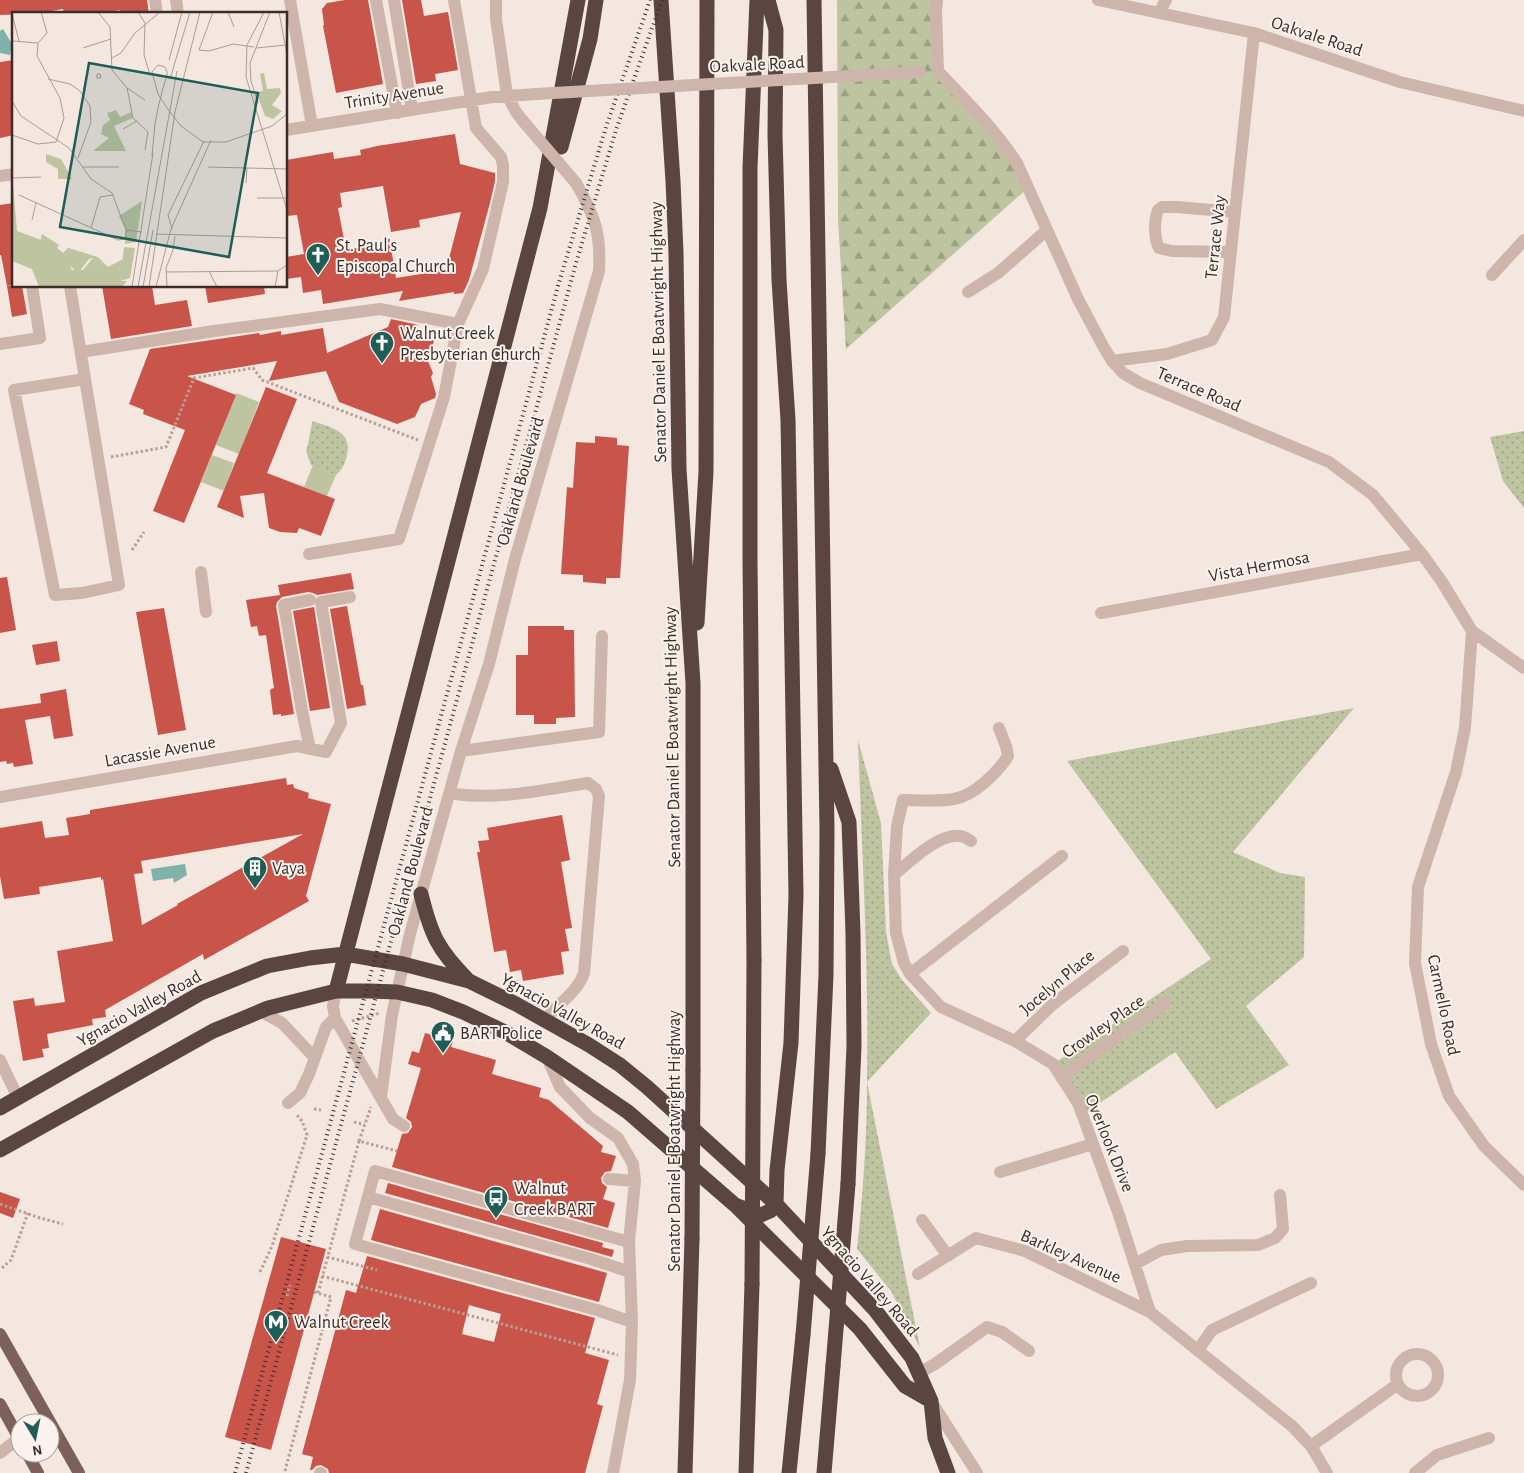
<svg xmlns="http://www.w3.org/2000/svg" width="1524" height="1473" font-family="'Alegreya Sans',sans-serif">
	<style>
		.grass { fill: url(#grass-dots) }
		.forest { fill: url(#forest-firs) }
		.green { fill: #bdc49f }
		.water { fill: #7eb2ab }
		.building { fill: #c8544a; fill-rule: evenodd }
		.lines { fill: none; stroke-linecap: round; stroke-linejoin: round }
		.path { stroke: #b99f95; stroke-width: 3; stroke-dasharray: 2.5 2.5; stroke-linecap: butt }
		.minor { stroke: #cdb5ab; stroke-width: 12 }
		.major { stroke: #7c615b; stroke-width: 12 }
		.highway { stroke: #5b4541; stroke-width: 15 }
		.rail { stroke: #3a2d2a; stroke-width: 4; stroke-dasharray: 1 4; stroke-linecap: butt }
		.minor-bridge { stroke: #cdb5ab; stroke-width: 12 }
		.highway-bridge { stroke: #5b4541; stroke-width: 15 }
		.labels { text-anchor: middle; stroke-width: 4; stroke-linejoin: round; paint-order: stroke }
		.street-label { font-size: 18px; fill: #3a2d2a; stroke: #fbf2ed }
		.poi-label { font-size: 18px; fill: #3a2d2a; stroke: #fbf2ed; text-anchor: start }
		.inset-road { fill: none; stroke: #aa9d97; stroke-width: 1 }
		.view { fill: #1f5d57; fill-opacity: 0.15; stroke: #1f5d57; stroke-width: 2.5 }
		.inset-edge { fill: none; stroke: #3a2d2a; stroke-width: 2.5 }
	</style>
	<defs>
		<pattern id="grass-dots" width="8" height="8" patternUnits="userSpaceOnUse" patternTransform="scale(1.25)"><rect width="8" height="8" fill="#bdc49f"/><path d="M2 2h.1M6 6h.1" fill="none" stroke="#9ba082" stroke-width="1.8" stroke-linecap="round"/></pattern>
		<pattern id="forest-firs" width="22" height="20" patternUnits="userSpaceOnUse" patternTransform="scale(1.25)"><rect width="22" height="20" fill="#bdc49f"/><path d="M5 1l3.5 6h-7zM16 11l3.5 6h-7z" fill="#9ba082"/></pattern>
	</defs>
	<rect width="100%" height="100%" fill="#f4e7e0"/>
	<path class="grass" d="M 313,421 C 331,428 352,430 347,455 C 345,463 343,469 336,475 L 311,465 L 306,451 C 310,441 309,432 313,421 Z
		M 1524,431 L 1524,508 L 1503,481 L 1490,437 Z
		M 1354,708 L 1233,852 L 1280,873 L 1305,877 L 1304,957 L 1246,1006 L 1289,1065 L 1216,1109 L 1175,1052 L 1082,1115 L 1053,1064 L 1211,959 L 1067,761 Z
		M 858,740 L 881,823 L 886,932 L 892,964 L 902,980 L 931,1013 L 867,1082 L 920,1348 L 891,1291 L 857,1249 C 863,1194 867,1138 867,1082 C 869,968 862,854 858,740 Z"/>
	<path class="forest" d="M 837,0 L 936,0 L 938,71 L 989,125 L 1028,188 L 846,349 L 838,220 Z"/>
	<path class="green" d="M 236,393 L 259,402 L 239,454 L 216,445 Z
		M 212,455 L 234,463 L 224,491 L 201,482 Z
		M 313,465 L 336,475 L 327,496 L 304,487 Z"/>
	<path class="water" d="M 3,29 L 12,44 L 10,55 L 0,53 L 0,31 Z
		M 185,864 L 187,875 L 174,883 L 173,878 L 153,881 L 151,869 Z"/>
	<path class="building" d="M 0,0 L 147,0 L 149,14 L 121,14 L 120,10 L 97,14 L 64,14 L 63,9 L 35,14 L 0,15 Z
		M 345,0 L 368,0 L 383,84 L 336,93 L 323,26 L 324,25 L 322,9 L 327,3 Z
		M 402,0 L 421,0 L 424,16 L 448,12 L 458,70 L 435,74 L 436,81 L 416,84 Z
		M 14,60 L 14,135 L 0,138 L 0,62 Z
		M 455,134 L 460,164 L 495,173 L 495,181 L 490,203 L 469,280 L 463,293 L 454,294 L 454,292 L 399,301 L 403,291 L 323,304 L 321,290 L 303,293 L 301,277 L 286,279 L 286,257 L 304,254 L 297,215 L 286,216 L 286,160 L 333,152 L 334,159 L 361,155 L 360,150 L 377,146 ZM 383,186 L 391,232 L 420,227 L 419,220 L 461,212 L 446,270 L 396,278 L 390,242 L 346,250 L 338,208 L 342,207 L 340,193 Z
		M 14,203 L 14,285 L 7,286 L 1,255 L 0,255 L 0,205 Z
		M 7,286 L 22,286 L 27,314 L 12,317 Z
		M 102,286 L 152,286 L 155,305 L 187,300 L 192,326 L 111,339 Z
		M 205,286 L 264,286 L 265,294 L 208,303 Z
		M 391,319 L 414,324 L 418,325 L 417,328 L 436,336 L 427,359 L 433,373 L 431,377 L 436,394 L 435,398 L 421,404 L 415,417 L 397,424 L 339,402 L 326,371 L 269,381 L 277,361 L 187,376 L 236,395 L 184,523 L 153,511 L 185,430 L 143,414 L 144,410 L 129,404 L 150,349 L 259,333 L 260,335 L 281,331 L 281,335 L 323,328 L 327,353 L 388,327 Z
		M 266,387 L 297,399 L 267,473 L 335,499 L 321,536 L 299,528 L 297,533 L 280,532 L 269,528 L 264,493 L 240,496 L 244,518 L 217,507 Z
		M 595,436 L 617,438 L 617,445 L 629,446 L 620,578 L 606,578 L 606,584 L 583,582 L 583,575 L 561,574 L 567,487 L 573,488 L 576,442 L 595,443 Z
		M 351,573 L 354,589 L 317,595 L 313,593 L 308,592 L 282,597 L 277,602 L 276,606 L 294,714 L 281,716 L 281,714 L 273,715 L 270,691 L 271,689 L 274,688 L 266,635 L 259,636 L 257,626 L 251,627 L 246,600 L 280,595 L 278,585 Z
		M 7,577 L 16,630 L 0,633 L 0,578 Z
		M 347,606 L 361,685 L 363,685 L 366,705 L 347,709 L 330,609 Z
		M 314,607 L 330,708 L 310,711 L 293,611 Z
		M 164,608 L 186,730 L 158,735 L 136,612 Z
		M 528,626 L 564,626 L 564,630 L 574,630 L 575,717 L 556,718 L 556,724 L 534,724 L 534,715 L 516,715 L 516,655 L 528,655 Z
		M 57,641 L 60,661 L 36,665 L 32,645 Z
		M 66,689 L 73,736 L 54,739 L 50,716 L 25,720 L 33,764 L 14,767 L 13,763 L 7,764 L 6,761 L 0,762 L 0,709 L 41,703 L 40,694 Z
		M 286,778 L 287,785 L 293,784 L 294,788 L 309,793 L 308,798 L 331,804 L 306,896 L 309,901 L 204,960 L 203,954 L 105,1010 L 106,1017 L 92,1019 L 93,1025 L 47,1034 L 49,1048 L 42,1049 L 44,1057 L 23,1061 L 13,1001 L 34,998 L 35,1006 L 65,1002 L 57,951 L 113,941 L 103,879 L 101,880 L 101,877 L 39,887 L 40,894 L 4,899 L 0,876 L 0,828 L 42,821 L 45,838 L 69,835 L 66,818 L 90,814 L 90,810 ZM 303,834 L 177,904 L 178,905 L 142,925 L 134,874 L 143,873 L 141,861 Z
		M 562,815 L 570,860 L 561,862 L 572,928 L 565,929 L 569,951 L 561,952 L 564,974 L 523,981 L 521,970 L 510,972 L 506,950 L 494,952 L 477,852 L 480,852 L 478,841 L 489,840 L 487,828 Z
		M 425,1033 L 453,1041 L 451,1047 L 496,1060 L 492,1074 L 541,1088 L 539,1097 L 549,1100 L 603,1146 L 601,1152 L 616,1156 L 611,1171 L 605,1172 L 601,1178 L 602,1183 L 607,1187 L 603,1199 L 615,1203 L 608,1228 L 392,1167 L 402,1134 L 408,1133 L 412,1127 L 411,1122 L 406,1118 L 421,1068 L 408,1064 L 412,1051 L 419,1053 Z
		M 388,1183 L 603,1243 L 602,1247 L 614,1250 L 612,1257 L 385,1193 Z
		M 0,1192 L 20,1199 L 13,1218 L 0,1213 Z
		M 380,1209 L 607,1273 L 599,1302 L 371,1240 Z
		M 281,1237 L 326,1249 L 271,1450 L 225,1437 Z
		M 367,1256 L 595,1318 L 585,1353 L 609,1360 L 597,1404 L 603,1406 L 585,1473 L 329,1473 L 328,1469 L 321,1465 L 316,1466 L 312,1470 L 310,1470 L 313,1457 L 302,1454 L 346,1290 L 356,1293 ZM 469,1305 L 501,1314 L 494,1342 L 462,1334 Z"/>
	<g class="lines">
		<path class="path" d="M 111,457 L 166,447 L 194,378 L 253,368 L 262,380 L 418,440
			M 132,550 L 144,532
			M 352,1021 L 380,1013
			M 314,1109 L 321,1110
			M 354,1122 L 365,1125
			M 359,1141 L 371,1107
			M 0,1204 L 40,1218 L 63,1224
			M 327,1257 L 377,1270
			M 2,1268 L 11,1260 L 28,1213
			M 260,1272 L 272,1246 L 307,1135 L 302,1121 L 296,1114
			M 322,1276 L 618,1355
			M 318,1293 L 359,1141 L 397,1151
			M 287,1296 L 290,1285
			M 285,1471 L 331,1297 L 314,1292"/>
		<path class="minor" d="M 155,0 L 157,14
			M 176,0 L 178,14
			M 290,0 L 312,126
			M 376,0 L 397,113
			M 394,0 L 412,110
			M 496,0 L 496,19 L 507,95 L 516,112 L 523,121
			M 937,0 L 936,10 L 938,71
			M 1098,0 L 1254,33 L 1400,82 L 1524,111
			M 1159,13 L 1166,0
			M 938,71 C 966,101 995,129 1017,163 L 1078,299 L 1103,346 L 1112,361 L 1123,373 L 1140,383 L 1329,462 L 1373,495 L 1422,554 L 1442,582 L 1472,631 L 1524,668
			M 286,130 L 492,97 L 536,94
			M 0,176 L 14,174
			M 1231,252 L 1172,251 L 1159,248 C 1154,239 1154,220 1158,210 L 1162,207 L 1177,207 L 1235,212
			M 1492,275 L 1524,240
			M 70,286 L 85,379
			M 968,292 L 998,273 L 1047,230
			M 0,344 L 40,338 L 32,286
			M 81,352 L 214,331 L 380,309 L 458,324
			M 1112,361 L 1167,354 L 1212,340 L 1224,317 L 1254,33
			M 85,379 L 119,585 L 82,593 L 55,595 L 14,390 Z
			M 309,554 L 399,539 L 444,397 L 458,324 L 483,269 L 503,182 L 503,165 L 501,157 L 476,128 L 454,0
			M 201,572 L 206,612
			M 310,600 L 284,605 L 302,711 L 310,749
			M 1101,613 L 1422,554
			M 1472,631 L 1465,728 L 1456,772 L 1418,887 L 1415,963 L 1431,1044 L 1449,1096 L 1484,1146 L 1524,1185
			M 999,728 L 1006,746 L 1008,756 C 998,772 974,796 954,799 C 938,802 920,800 903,800 L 897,826 L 894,875 L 896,933 L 904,963 L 910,974 L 941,1007 L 1015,1041 L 1053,1064 L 1078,1103 L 1119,1215 L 1150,1312 L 1292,1426 L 1311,1446 L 1327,1473
			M 461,751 L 599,732 L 602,636
			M 449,793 C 496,801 542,790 588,783 L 596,789 L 599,796 L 584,973 C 577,993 558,1004 544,1020
			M 0,797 L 297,746 L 326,752 L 341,723 L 321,602 L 350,597
			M 894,875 C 909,862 939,833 960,836 C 963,836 968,839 971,841
			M 910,974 L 1062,856
			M 336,991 L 333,1006 L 335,1018 L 393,1119 L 404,1126
			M 260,1011 L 282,1023 L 314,1057
			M 1015,1041 L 1052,1005 L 1123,951
			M 547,1057 L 560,1087 L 590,1118 L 618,1138 L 633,1164 L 635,1181 L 629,1242 L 632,1322 L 630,1380 L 613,1473
			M 0,1060 L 18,1098
			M 1061,1077 L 1166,1003
			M 381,1097 L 392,1015 L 410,934 L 461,751 L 489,664 L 515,559 L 599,271 C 601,233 595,216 576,183
			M 288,1103 L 300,1093 L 309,1074 L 326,1027 L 335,1018
			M 1000,1172 L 1093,1144
			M 609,1179 L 635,1181
			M 368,1197 L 591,1259 L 630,1272
			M 922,1220 L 948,1256
			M 629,1242 L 375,1171 L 355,1244 L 597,1310 L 632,1322
			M 1135,1264 L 1161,1250 L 1187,1246 L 1258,1245 L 1275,1238 L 1283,1229 L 1280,1195
			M 918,1274 L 976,1238 L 1025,1251 L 1150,1312
			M 1198,1350 L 1212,1330 L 1311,1283
			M1396 1375a21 21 0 1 1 42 0a21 21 0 1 1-42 0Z
			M 919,1373 L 935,1364 L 987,1327 L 1002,1332 L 1029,1351
			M 931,1401 L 977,1473
			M 1311,1446 L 1398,1384
			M 0,1453 L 19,1438
			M 320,1473 L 321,1473
			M 1415,1473 L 1437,1455 L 1489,1438"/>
		<path class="major" d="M 0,1334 L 79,1473
			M 0,1404 L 20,1440
			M 27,1453 L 38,1473"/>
		<path class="highway" d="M 661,0 L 673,181 L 676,253 L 679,469 L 693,683 L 693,1070
			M 814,0 L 827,830 L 826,975 L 818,1154
			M 561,147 L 590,39 L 596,0
			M 697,623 L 706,472 L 707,0
			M 831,769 L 849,822 L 853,933 L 854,1046 L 848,1184
			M 421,894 C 431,935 438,950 468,980
			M 754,960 L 750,559 L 750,168 L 757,0
			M 336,991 L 540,208 L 578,0
			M 0,1108 L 201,993 L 267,966 L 310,958 L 345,954 L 403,964 L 469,981 L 516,1004 L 589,1045 L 620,1065 L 647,1087 L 776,1204 L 875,1310 L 912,1358 L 931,1401 L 935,1438 L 948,1473
			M 0,1150 L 213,1031 L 268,1008 L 336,991 L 369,991 L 397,992 L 432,1000 L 463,1012 L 505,1032 L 547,1057 L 628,1112 L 735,1205 L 860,1329 L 905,1386 L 931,1401
			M 735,1205 L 761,1215 L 770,1211 L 776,1204 L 777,1170 L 791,1043 L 796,895 L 788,420 L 779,280 L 775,135 L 776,30 L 768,0
			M 685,1473 L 692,1239
			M 746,1473 L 752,1284
			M 789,1473 L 803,1335
			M 824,1473 L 833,1366"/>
		<path class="rail" d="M 235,1473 L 558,286 L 606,127 L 650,0
			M 246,1473 L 576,263 L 616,130 L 662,0"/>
		<path class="minor-bridge" d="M 536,94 L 920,72
			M 523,121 L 576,183"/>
		<path class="highway-bridge" d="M 692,1239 L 693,1070
			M 752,1284 L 754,960
			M 803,1335 L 818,1154
			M 833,1366 L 848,1184"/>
	</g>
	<defs>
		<symbol id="church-pin" viewBox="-11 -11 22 30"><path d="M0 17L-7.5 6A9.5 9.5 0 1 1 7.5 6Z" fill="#1f5d57" stroke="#fbf2ed"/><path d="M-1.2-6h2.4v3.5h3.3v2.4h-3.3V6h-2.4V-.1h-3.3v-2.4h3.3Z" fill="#fff"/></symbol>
		<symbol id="building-pin" viewBox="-11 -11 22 30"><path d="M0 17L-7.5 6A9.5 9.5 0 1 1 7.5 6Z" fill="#1f5d57" stroke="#fbf2ed"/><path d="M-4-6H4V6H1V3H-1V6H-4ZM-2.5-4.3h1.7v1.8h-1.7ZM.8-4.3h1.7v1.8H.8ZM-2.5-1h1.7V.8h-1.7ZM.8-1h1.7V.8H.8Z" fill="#fff"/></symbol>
		<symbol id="civic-pin" viewBox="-11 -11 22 30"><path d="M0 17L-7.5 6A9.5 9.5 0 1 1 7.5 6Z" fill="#1f5d57" stroke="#fbf2ed"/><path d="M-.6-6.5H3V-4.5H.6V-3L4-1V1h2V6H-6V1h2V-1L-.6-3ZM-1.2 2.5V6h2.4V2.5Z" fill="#fff"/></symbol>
		<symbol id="bus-pin" viewBox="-11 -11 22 30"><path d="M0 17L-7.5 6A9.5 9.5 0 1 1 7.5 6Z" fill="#1f5d57" stroke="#fbf2ed"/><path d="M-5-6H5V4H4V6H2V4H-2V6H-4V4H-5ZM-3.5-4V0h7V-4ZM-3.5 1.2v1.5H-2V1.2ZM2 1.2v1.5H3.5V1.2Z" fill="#fff"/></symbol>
		<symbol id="metro-pin" viewBox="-11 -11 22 30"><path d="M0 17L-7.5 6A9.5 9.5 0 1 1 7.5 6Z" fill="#1f5d57" stroke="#fbf2ed"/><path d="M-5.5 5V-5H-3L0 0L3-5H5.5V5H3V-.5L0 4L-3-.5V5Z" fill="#fff"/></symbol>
	</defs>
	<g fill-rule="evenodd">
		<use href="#church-pin" x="304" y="241" width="28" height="38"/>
		<use href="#church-pin" x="368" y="329" width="28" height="38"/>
		<use href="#building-pin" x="241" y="854" width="28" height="38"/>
		<use href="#civic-pin" x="429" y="1019" width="28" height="38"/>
		<use href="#bus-pin" x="482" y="1184" width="28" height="38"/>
		<use href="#metro-pin" x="262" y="1308" width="28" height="38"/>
	</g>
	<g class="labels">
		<g class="street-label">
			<text transform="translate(1317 36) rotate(18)" y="6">Oakvale Road</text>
			<text transform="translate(757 64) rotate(-3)" y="6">Oakvale Road</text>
			<text transform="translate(394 95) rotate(-9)" y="6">Trinity Avenue</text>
			<text transform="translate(1215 237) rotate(-84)" y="6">Terrace Way</text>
			<text transform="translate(658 332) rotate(-91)" y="6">Senator Daniel E Boatwright Highway</text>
			<text transform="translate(1199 389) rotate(23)" y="6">Terrace Road</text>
			<text transform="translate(520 481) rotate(-74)" y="6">Oakland Boulevard</text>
			<text transform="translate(1259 566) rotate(-11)" y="6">Vista Hermosa</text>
			<text transform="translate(672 737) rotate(-91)" y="6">Senator Daniel E Boatwright Highway</text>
			<text transform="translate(160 751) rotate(-10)" y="6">Lacassie Avenue</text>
			<text transform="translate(410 871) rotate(-75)" y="6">Oakland Boulevard</text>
			<text transform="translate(1057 982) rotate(-40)" y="6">Jocelyn Place</text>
			<text transform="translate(1444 1005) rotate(78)" y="6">Carmello Road</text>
			<text transform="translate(139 1008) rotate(-29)" y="6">Ygnacio Valley Road</text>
			<text transform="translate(563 1011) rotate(29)" y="6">Ygnacio Valley Road</text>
			<text transform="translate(1103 1026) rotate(-35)" y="6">Crowley Place</text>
			<text transform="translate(674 1141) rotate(-90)" y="6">Senator Daniel E Boatwright Highway</text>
			<text transform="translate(1110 1143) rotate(68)" y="6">Overlook Drive</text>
			<text transform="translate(1071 1256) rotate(24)" y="6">Barkley Avenue</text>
			<text transform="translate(870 1281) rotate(49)" y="6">Ygnacio Valley Road</text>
		</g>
		<g class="poi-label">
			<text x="336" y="251">St. Paul's<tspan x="336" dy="21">Episcopal Church</tspan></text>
			<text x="400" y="339">Walnut Creek<tspan x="400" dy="21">Presbyterian Church</tspan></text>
			<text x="272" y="874">Vaya</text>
			<text x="460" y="1039">BART Police</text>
			<text x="514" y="1194">Walnut<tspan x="514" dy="21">Creek BART</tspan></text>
			<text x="294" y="1328">Walnut Creek</text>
		</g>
	</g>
	<g transform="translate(12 12)">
		<rect width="275" height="275" fill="#f4e7e0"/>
		<path d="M 252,61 L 255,77 L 268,76 L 269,81 L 260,93 L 270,99 L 261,107 L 253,104 L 244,80 L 251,79 L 248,62 ZM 104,98 L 108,105 L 119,100 L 121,106 L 102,114 L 114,139 L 81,139 L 97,126 L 89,122 L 91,113 L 98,108 L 95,101 ZM 34,142 L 49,147 L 60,167 L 46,167 L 46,157 L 34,150 ZM 0,218 L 29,228 L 30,222 L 51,241 L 56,236 L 60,237 L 52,243 L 60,258 L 71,258 L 81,246 L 84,254 L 91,250 L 96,255 L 111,247 L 108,269 L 115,269 L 110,275 L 27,275 L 20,257 L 0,249 Z" fill="#bdc49f"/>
		<path d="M 130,189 L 124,230 L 113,232 L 114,218 L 107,204 ZM 112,235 L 123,236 L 118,266 L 108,269 ZM 60,237 L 86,245 L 91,250 L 84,254 L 81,246 L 77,247 L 66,261 L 53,249 L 52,243 Z" fill="#bdc49f"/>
		<path d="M 1,172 L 5,219 L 29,228 L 30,222 L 47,233 L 42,240 L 55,250 L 36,269 L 30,267 L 32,255 L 12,249 L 25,232 L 4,228 L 0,236 Z" fill="#bdc49f"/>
		<path class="inset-road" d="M 86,0 L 98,15 L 100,58 L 115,76 L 121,106 L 136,120 L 133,138M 126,0 L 133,11 L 132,43 L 138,63M 201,0 L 187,38 L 197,39 L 221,32 L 242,35M 216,0 L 222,15M 252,0 L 235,33 L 234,65 L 275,198M 267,0 L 275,43M 0,2 L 7,29M 0,29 L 26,31M 71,36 L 99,27M 244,36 L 274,33M 100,46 L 109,41 L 123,21 L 148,0M 157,48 L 170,0M 88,62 L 89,66 L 85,66 L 85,62 ZM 36,67 L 58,72 L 68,79 L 78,94 L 79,110 L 66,146M 158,67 L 178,0M 115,76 L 133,88M 0,89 L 9,104 L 57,136 L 79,167 L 100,181 L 114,218M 246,91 L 239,69 L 238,51 L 258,0M 111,117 L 125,109M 0,123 L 26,132 L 44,130 L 52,106 L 48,86 L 25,44 L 26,31 L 35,21 L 29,0M 140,144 L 143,112 L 146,96 L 151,76 L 155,63 L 155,60 L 153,55 L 146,53 L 140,60 L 146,82 L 155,96 L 169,114 L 191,130 L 214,130 L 260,114 L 275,102M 70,155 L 107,155M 196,155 L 275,157M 0,166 L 29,165M 234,171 L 235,156M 7,183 L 106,228 L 113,227 L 114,218M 245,186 L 275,186M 20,208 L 24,191M 79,216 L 88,185 L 101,183M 160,217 L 156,203 L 192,129M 114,218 L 130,220M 144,222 L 275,226M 197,259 L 205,275M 154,260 L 266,259 L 275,253M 120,275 L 141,141M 126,275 L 165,59M 131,275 L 141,218M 137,275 L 163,100 L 188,0M 144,275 L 159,217 L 199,128M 155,275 L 154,256 L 161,238 L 163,224M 263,275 L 266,259"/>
		<path class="view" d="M 77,51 L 246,81 L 217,245 L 48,215 Z"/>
		<rect width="275" height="275" class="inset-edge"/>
	</g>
	<g transform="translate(35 1438) rotate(170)"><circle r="24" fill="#fbf2ed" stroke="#aea39f"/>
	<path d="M0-4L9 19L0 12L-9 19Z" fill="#1f5d57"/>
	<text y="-8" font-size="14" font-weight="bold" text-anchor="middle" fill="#3a2d2a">N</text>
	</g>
</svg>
